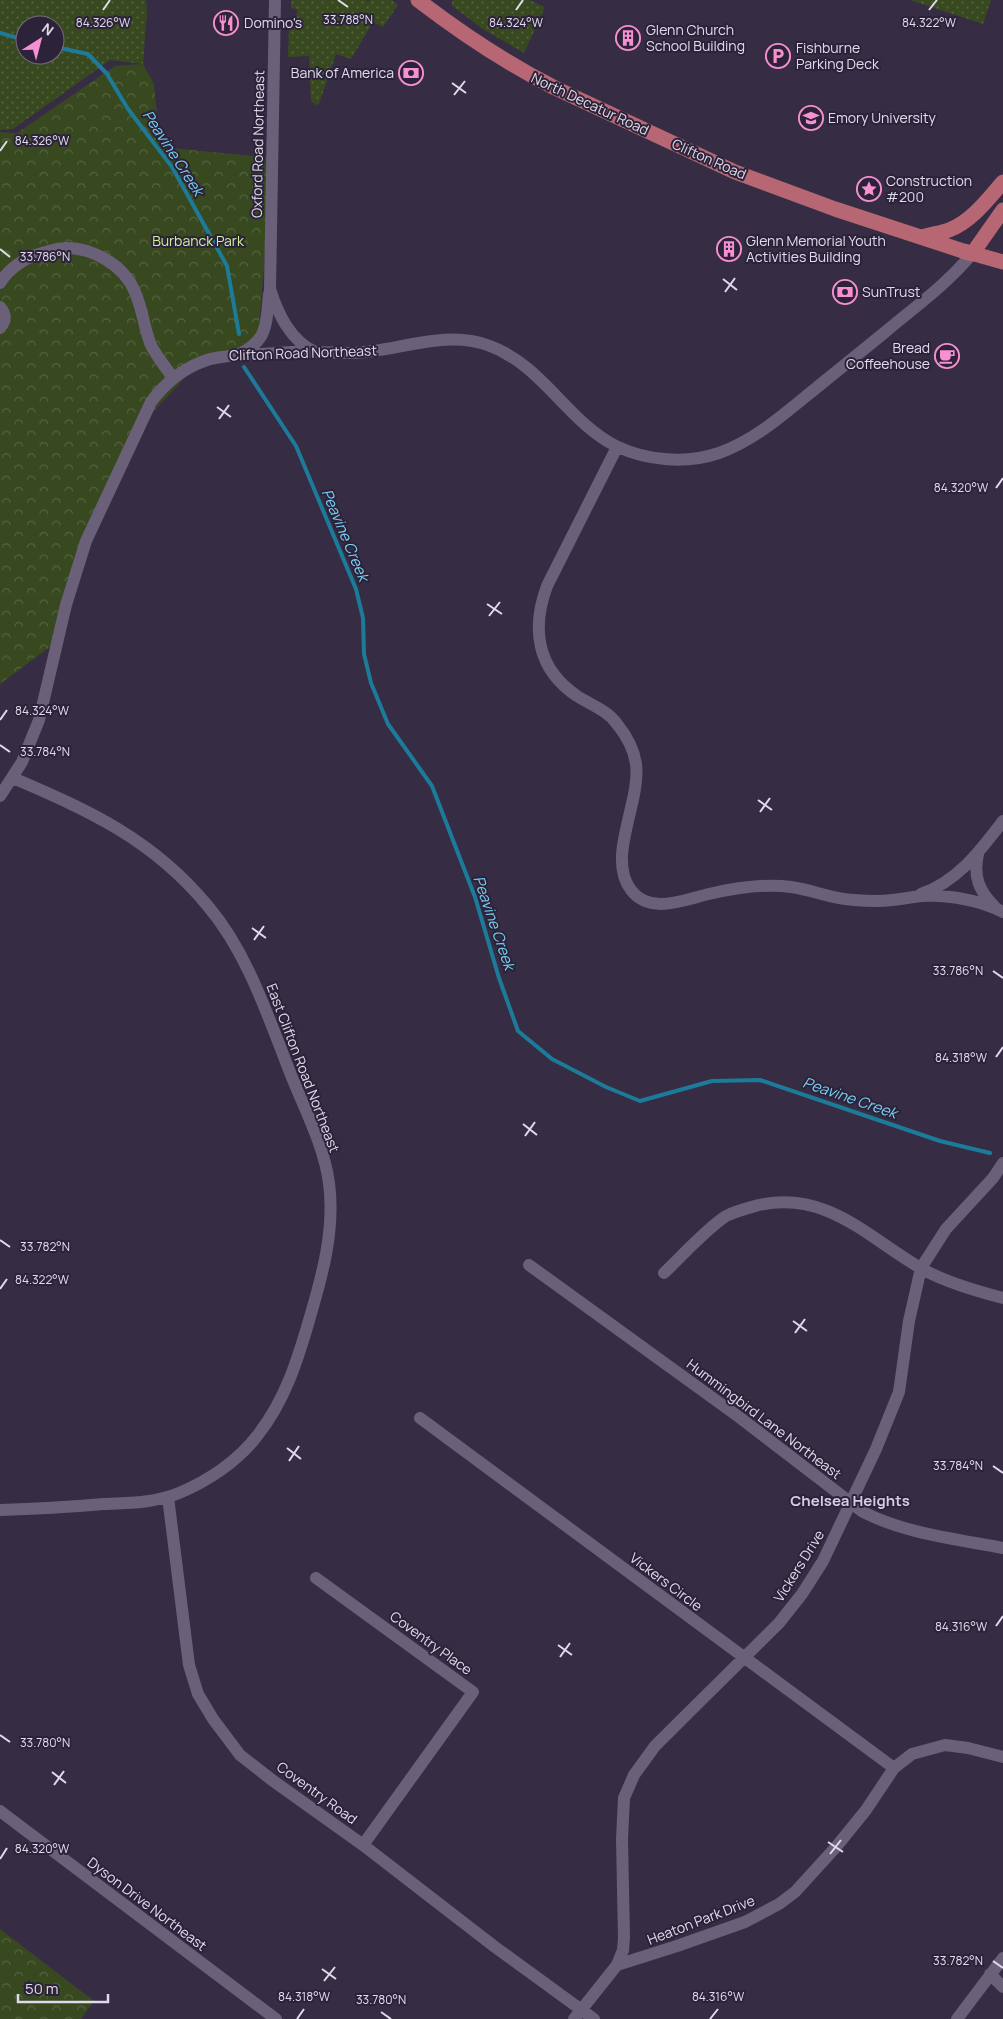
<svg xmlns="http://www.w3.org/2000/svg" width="1003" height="2019" font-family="Manrope,sans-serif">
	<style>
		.grass { fill: url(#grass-dots); fill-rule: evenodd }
		.forest { fill: url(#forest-crowns) }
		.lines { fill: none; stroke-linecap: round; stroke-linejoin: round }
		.stream { stroke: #1d7b9a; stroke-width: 4 }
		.minor { stroke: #6a607a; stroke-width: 12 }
		.major { stroke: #b66773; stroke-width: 15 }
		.ticks { fill: none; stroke: #e0dbea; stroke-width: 2 }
		.labels { text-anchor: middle; stroke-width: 4; stroke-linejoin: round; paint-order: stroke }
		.poi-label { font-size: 14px; fill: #e0dbea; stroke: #2c233a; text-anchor: start }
		.street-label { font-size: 14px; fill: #e0dbea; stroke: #2c233a }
		.park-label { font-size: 14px; fill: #cbf296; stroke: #2c233a }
		.water-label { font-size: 15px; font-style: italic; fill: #76d0f3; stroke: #2c233a }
		.neighbourhood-label { font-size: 15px; font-weight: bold; fill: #d6cbe9; stroke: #2c233a }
		.ticks-label { font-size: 12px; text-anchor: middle; fill: #e0dbea; stroke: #2c233a; stroke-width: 4; stroke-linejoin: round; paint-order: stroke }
	</style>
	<defs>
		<pattern id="grass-dots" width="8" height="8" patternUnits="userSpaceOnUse" patternTransform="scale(1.25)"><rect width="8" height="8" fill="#38491f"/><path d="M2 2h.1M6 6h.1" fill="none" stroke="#546340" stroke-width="1.8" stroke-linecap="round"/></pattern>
		<pattern id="forest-crowns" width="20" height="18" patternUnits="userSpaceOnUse" patternTransform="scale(1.25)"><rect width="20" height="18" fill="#38491f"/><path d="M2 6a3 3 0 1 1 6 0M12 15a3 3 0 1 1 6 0" fill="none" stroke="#546340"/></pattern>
	</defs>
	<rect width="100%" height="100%" fill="#362d44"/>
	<path class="grass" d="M 0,0 L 146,0 L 147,12 L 143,64 L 110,60 L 13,129 L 0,130 ZM 25,25 L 55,25 L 55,55 L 25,55 Z
		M 291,0 L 366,0 L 368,2 L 370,0 L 392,0 L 398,5 L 383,27 L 373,22 L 351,59 L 336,54 L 319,104 L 316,105 L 311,100 L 309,56 L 288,57 L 289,28 L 296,28 L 297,9 L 291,8 Z
		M 453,0 L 529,0 L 545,7 L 524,53 L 483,29 L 451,5 Z
		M 910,0 L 991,0 L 983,24 Z"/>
	<path class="forest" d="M 143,64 L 154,84 L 160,147 L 273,158 L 259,327 L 253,340 L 193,369 L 149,416 L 92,521 L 51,646 L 0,684 L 0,132 L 17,133 L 115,66 Z
		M 0,1929 L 94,2001 L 81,2019 L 0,2019 Z"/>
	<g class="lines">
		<path class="stream" d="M 0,33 L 25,40
			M 55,47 L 88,54 L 107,74 L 128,109 L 172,167 L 227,266 L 239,334
			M 244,367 L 296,446 L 356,589 L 363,618 L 364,654 L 371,683 L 388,724 L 432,786 L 475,897 L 499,978 L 518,1031 L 552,1059 L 606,1087 L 640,1101 L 712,1081 L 760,1080 L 940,1141 L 990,1153"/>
		<path class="minor" d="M 275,0 L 270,289 C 278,314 290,340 315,352
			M 0,283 C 10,266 30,255 49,251 C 54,250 59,248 64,248 C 92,247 124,265 135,292 C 142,308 144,326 150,343 C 155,355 166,367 173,378
			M 0,307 C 6,314 6,321 0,328
			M 239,354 C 269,340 266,323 269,294
			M 617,447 L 547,586 C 531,629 537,669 577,696 C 591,705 607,710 617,724 C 626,735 634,750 636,764 C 641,803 606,857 631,890 C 650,915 683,900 709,894 C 735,888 764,883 791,887 C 813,890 832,899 854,900 C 866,901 879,902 892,900 C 902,899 912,897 922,896 C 949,895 978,900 1003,912
			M 0,796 L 22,762 L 39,720 L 66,605 L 86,541 L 151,402 C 165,383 183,368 207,360 C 223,355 241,355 259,354 C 278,353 297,351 316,352 C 329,352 341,353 354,353 C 399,351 446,329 490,346 C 542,365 568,422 616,446 C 647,461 687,464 719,453 C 753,441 782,416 810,393 C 835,373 859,353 884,333 C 916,306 945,286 972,254
			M 978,854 C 973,877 979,891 995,907
			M 921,894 C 958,881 980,851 1003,821
			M 529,1265 L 739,1417 L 863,1512 C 907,1534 956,1539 1003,1548
			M 664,1273 C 682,1256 706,1229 726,1216 C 736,1211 748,1208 759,1205 C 828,1190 869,1239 924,1270 C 948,1283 976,1291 1003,1298
			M 420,1418 L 894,1768
			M 168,1497 L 189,1665 L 198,1694 L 213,1719 L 240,1755 L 272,1780 L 363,1845 L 495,1947 L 594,2019
			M 0,1510 C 35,1509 69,1507 104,1504 C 128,1503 155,1503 179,1493 C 208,1481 238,1461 257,1436 C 285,1401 298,1359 310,1317 C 323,1273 335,1229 329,1183 C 324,1146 305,1110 291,1075 C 268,1017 248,953 207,905 C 152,839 90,811 13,778
			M 316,1578 L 473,1692 L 363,1845
			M 0,1811 L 276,2019
			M 617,1965 L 623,1950 L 624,1938 L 622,1839 L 624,1798 L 634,1775 L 655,1746 L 779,1623 L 802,1594 L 823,1561 L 876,1449 L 899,1392 L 909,1321 L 921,1268 L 946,1229 L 993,1178 L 1003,1163
			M 990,1974 L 1003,1987
			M 574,2019 L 617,1965 L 677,1946 L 745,1922 L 779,1904 L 795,1892 L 836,1847 L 866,1810 L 894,1768 L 912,1754 L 945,1745 L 968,1748 L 1003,1757
			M 957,2019 L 1003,1958"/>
		<path class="major" d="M 418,0 C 461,33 506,63 555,88 L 735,172 L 835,209 L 972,254 L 1003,210
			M 922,237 C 931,234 941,233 949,230 C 972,221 988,199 1003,182
			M 964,251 L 1003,262"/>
	</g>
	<path class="ticks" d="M 338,0 L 348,7M 103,10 L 110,0M 516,10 L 523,0M 929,10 L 937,0M 452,83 L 466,93M 454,95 L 465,81M 0,151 L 7,141M 0,249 L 10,257M 723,279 L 737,290M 725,292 L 735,278M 217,407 L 231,417M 219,419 L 229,405M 996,488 L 1003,478M 487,604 L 502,614M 489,616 L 500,602M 0,720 L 7,710M 0,745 L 10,752M 758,800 L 772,810M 760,812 L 770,798M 252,928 L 266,938M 254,940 L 264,926M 993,971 L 1003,978M 996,1057 L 1003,1047M 523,1124 L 537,1135M 525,1136 L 535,1122M 0,1240 L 10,1247M 0,1289 L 7,1279M 793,1321 L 807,1331M 795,1333 L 805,1319M 287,1448 L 301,1459M 289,1461 L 299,1446M 993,1466 L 1003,1473M 996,1626 L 1003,1616M 558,1645 L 572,1655M 560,1657 L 570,1643M 0,1735 L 10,1742M 52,1772 L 66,1783M 54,1785 L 64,1771M 828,1842 L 843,1852M 830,1854 L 841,1840M 0,1859 L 7,1848M 993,1961 L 1003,1968M 322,1969 L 336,1979M 324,1981 L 335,1967M 381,2012 L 391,2019M 297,2019 L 304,2009M 710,2019 L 718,2009"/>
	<defs>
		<symbol id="restaurant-ring" viewBox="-11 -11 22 22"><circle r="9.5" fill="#2c233a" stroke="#f690d0" stroke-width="1.5"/><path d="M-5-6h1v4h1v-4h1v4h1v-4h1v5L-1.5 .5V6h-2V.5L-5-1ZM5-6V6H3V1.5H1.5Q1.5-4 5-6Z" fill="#f690d0"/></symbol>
		<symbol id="building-ring" viewBox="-11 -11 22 22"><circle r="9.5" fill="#2c233a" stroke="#f690d0" stroke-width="1.5"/><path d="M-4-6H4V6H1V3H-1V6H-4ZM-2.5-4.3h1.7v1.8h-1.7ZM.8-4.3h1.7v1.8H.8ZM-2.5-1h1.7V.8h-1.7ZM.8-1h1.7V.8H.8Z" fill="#f690d0"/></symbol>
		<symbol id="parking-ring" viewBox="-11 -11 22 22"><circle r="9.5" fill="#2c233a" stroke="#f690d0" stroke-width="1.5"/><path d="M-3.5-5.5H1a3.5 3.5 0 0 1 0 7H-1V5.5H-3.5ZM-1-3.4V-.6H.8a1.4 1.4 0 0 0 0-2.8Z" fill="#f690d0"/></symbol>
		<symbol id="bank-ring" viewBox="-11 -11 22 22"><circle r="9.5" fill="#2c233a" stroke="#f690d0" stroke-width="1.5"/><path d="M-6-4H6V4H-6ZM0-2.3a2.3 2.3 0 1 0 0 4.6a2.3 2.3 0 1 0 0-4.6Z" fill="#f690d0"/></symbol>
		<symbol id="university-ring" viewBox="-11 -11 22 22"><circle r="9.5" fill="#2c233a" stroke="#f690d0" stroke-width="1.5"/><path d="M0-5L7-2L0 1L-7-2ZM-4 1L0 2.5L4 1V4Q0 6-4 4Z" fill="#f690d0"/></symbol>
		<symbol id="sight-ring" viewBox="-11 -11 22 22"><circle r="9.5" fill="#2c233a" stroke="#f690d0" stroke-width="1.5"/><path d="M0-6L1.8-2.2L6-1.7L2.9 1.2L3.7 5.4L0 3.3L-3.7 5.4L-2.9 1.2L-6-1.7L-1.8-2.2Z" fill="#f690d0"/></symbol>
		<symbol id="cafe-ring" viewBox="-11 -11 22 22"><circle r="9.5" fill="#2c233a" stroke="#f690d0" stroke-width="1.5"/><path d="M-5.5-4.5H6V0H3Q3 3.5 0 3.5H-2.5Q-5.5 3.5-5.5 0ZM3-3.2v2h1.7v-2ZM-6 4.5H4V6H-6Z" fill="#f690d0"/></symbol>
	</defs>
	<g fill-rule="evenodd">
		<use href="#restaurant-ring" x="212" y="9" width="28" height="28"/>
		<use href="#building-ring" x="614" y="24" width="28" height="28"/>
		<use href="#parking-ring" x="764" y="42" width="28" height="28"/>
		<use href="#bank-ring" x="397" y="59" width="28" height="28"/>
		<use href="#university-ring" x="797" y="104" width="28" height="28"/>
		<use href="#sight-ring" x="855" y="175" width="28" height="28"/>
		<use href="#building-ring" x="715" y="235" width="28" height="28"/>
		<use href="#bank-ring" x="831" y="278" width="28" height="28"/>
		<use href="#cafe-ring" x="933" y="342" width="28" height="28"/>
	</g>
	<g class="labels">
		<g class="poi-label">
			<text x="244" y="28">Domino's</text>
			<text x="646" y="35">Glenn Church<tspan x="646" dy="16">School Building</tspan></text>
			<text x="796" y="53">Fishburne<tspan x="796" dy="16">Parking Deck</tspan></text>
			<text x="394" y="78" text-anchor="end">Bank of America</text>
			<text x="828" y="123">Emory University</text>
			<text x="886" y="186">Construction<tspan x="886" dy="16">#200</tspan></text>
			<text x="746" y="246">Glenn Memorial Youth<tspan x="746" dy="16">Activities Building</tspan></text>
			<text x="862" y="297">SunTrust</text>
			<text x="930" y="353" text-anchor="end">Bread<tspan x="930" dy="16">Coffeehouse</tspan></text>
		</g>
		<g class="street-label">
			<text transform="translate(590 104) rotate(25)" y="5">North Decatur Road</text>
			<text transform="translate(258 144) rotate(-89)" y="5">Oxford Road Northeast</text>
			<text transform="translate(709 159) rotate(24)" y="5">Clifton Road</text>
			<text transform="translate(303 353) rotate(-2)" y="5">Clifton Road Northeast</text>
			<text transform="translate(303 1068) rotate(69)" y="5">East Clifton Road Northeast</text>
			<text transform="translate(764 1419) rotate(37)" y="5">Hummingbird Lane Northeast</text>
			<text transform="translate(799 1566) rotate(-58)" y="5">Vickers Drive</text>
			<text transform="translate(666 1582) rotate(37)" y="5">Vickers Circle</text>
			<text transform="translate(431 1643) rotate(36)" y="5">Coventry Place</text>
			<text transform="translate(317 1793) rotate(36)" y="5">Coventry Road</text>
			<text transform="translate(147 1904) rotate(37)" y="5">Dyson Drive Northeast</text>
			<text transform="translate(701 1920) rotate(-21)" y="5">Heaton Park Drive</text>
		</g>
		<g class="park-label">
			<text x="198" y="246">Burbanck Park</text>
		</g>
		<g class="water-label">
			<text transform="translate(173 153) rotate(57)" y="5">Peavine Creek</text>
			<text transform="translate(345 535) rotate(67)" y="5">Peavine Creek</text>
			<text transform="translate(494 923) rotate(71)" y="5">Peavine Creek</text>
			<text transform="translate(850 1098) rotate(19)" y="5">Peavine Creek</text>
		</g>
		<g class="neighbourhood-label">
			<text x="850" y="1506">Chelsea Heights</text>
		</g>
	</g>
	<g class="ticks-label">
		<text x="348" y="24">33.788°N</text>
		<text x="103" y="27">84.326°W</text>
		<text x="929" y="27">84.322°W</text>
		<text x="516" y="27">84.324°W</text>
		<text x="42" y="145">84.326°W</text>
		<text x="45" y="261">33.786°N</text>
		<text x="961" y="492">84.320°W</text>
		<text x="42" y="715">84.324°W</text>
		<text x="45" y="756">33.784°N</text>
		<text x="958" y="975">33.786°N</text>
		<text x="961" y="1062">84.318°W</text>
		<text x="45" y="1251">33.782°N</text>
		<text x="42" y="1284">84.322°W</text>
		<text x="958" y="1470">33.784°N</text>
		<text x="961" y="1631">84.316°W</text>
		<text x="45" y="1747">33.780°N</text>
		<text x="42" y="1853">84.320°W</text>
		<text x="958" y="1965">33.782°N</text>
		<text x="304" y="2001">84.318°W</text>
		<text x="718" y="2001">84.316°W</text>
		<text x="381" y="2004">33.780°N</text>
	</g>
	<g transform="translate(40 40) rotate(36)"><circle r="24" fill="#2c233a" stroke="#746d80"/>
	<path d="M0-4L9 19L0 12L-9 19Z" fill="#f690d0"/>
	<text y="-8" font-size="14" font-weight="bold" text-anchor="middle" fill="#e0dbea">N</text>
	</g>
	<path d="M18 1994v8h90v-8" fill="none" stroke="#e0dbea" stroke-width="2.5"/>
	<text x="25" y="1994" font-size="15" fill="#e0dbea" stroke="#2c233a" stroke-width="4" paint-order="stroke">50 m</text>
</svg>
